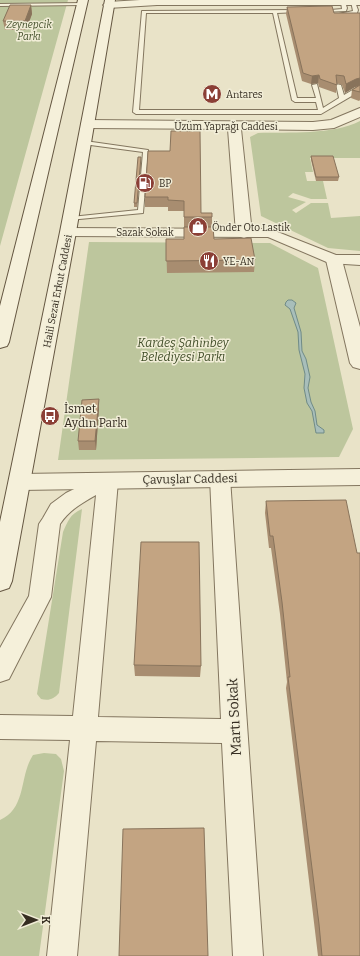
<svg xmlns="http://www.w3.org/2000/svg" width="360" height="956" font-family="Bitter,serif">
	<style>
		.green { fill: #bdc69d }
		.water { fill: #a8beba; stroke: #708b87 }
		.lines { fill: none; stroke-linecap: round; stroke-linejoin: round }
		.service-casing { stroke: #83765f; stroke-width: 2 }
		.minor-casing { stroke: #83765f; stroke-width: 2 }
		.tertiary-casing { stroke: #83765f; stroke-width: 2 }
		.secondary-casing { stroke: #655742; stroke-width: 2 }
		.service { fill: #f5f0da; fill-rule: evenodd }
		.minor { fill: #f5f0da; fill-rule: evenodd }
		.tertiary { fill: #f5f0da; fill-rule: evenodd }
		.secondary { fill: #f5f0da; fill-rule: evenodd }
		.wall { fill: #a88d70 }
		.shaded-wall { fill: #88735b }
		.building { fill: #c3a482; stroke: #88735b }
		.labels { text-anchor: middle; stroke-width: 3; stroke-linejoin: round; paint-order: stroke }
		.far-park-label { font-size: 10px; font-style: italic; fill: #424f2a; stroke: #f1edd7 }
		.far-poi-label { font-size: 10px; fill: #352d21; stroke: #f1edd7; text-anchor: start }
		.far-street-label { font-size: 10px; fill: #352d21; stroke: #f1edd7 }
		.park-label { font-size: 12px; font-style: italic; fill: #424f2a; stroke: #f1edd7 }
		.poi-label { font-size: 12px; fill: #352d21; stroke: #f1edd7; text-anchor: start }
		.street-label { font-size: 12px; fill: #352d21; stroke: #f1edd7 }
		.near-street-label { font-size: 14px; fill: #352d21; stroke: #f1edd7 }
	</style>
	<rect width="100%" height="100%" fill="#e9e3c8"/>
	<path class="green" d="M 0,0 L 68,0 L 0,246 Z
		M 360,121 L 360,158 L 310,158 L 313,172 L 305,172 L 307,181 L 323,181 L 327,199 L 311,199 L 293,193 L 288,197 L 306,202 L 292,210 L 296,213 L 311,203 L 328,203 L 331,218 L 360,216 L 360,251 L 328,248 L 261,216 L 250,137 L 258,133 C 289,132 333,135 360,121 Z
		M 89,242 L 270,243 L 318,268 L 353,429 L 339,457 L 58,460 Z
		M 82,509 L 59,693 C 54,699 49,701 41,699 L 37,694 L 63,532 C 68,521 70,514 82,509 Z
		M 44,753 L 56,754 L 61,759 L 64,771 L 39,956 L 0,956 L 0,820 C 27,808 19,776 33,755 Z"/>
	<path class="water" d="M 288,300 L 292,300 L 296,303 L 294,308 L 301,332 L 302,351 L 306,359 L 310,377 L 308,388 L 311,402 L 315,411 L 317,425 L 324,430 L 324,433 L 316,433 L 312,411 L 307,403 L 304,388 L 305,374 L 299,350 L 298,332 L 290,309 L 285,305 L 286,302 Z"/>
	<g class="lines">
		<defs>
			<path id="service" d="M 343,1 L 345,2 L 347,8 L 346,11 L 321,12 L 319,11 L 342,9 L 341,2 Z
				M 351,1 L 355,2 L 358,10 L 357,13 L 339,16 L 339,14 L 353,11 Z
				M 84,3 L 82,5 L 0,6 L 0,4 Z
				M 301,10 L 299,12 L 277,13 L 297,98 L 316,98 L 312,85 L 317,84 L 323,108 L 339,98 L 336,84 L 341,85 L 344,95 L 356,88 L 360,87 L 360,91 L 321,114 L 136,114 L 133,112 L 142,11 ZM 146,13 L 273,13 L 292,100 L 295,102 L 316,102 L 318,110 L 139,110 Z
				M 85,141 L 148,150 L 143,213 L 69,220 L 69,218 L 71,217 L 138,210 L 143,152 L 83,144 L 82,143 Z"/>
			<path id="minor" d="M 68,228 L 270,229 L 336,255 L 360,255 L 360,265 L 329,263 L 268,237 L 68,236 L 63,235 L 61,232 L 63,229 Z
				M 220,471 L 227,473 L 230,478 L 263,956 L 233,956 L 222,743 L 96,741 L 77,956 L 47,956 L 70,740 L 0,739 L 0,715 L 73,716 L 96,495 C 82,503 69,510 60,524 L 51,597 L 9,679 L 0,682 L 0,648 L 29,596 L 39,524 L 43,518 L 51,504 L 66,493 L 101,476 L 108,474 L 115,476 L 118,481 L 98,717 L 221,719 L 210,478 L 213,473 Z"/>
			<path id="tertiary" d="M 140,0 L 360,0 L 360,5 L 157,5 L 108,8 L 103,5 L 108,2 Z
				M 360,108 L 360,117 L 334,128 L 313,130 L 241,129 L 252,233 L 250,236 L 244,238 L 238,236 L 236,233 L 228,129 L 88,128 L 83,127 L 81,124 L 83,121 L 88,120 L 313,122 L 331,120 Z
				M 334,255 L 340,256 L 342,260 L 360,327 L 360,369 L 353,367 L 350,363 L 326,260 L 328,256 Z
				M 360,469 L 360,485 L 20,490 L 12,488 L 9,482 L 12,476 L 20,474 Z"/>
			<path id="secondary" d="M 78,0 L 88,0 L 9,342 L 7,346 L 0,348 L 0,306 Z
				M 105,0 L 115,0 L 76,232 L 12,581 L 9,588 L 0,591 L 0,522 L 60,232 Z"/>
		</defs>
		<use href="#service" class="service-casing"/>
		<use href="#minor" class="minor-casing"/>
		<use href="#tertiary" class="tertiary-casing"/>
		<use href="#secondary" class="secondary-casing"/>
		<use href="#service" class="service"/>
		<use href="#minor" class="minor"/>
		<use href="#tertiary" class="tertiary"/>
		<use href="#secondary" class="secondary"/>
	</g>
	<path class="wall" d="M 31,5 L 32,14 L 26,30 L 5,30 L 3,21 Z
		M 287,7 L 334,13 L 360,13 L 360,100 L 359,101 L 351,98 L 352,90 L 358,86 L 355,87 L 345,93 L 342,85 L 337,83 L 336,93 L 319,87 L 318,83 L 311,84 L 302,81 L 286,14 Z
		M 148,151 L 201,213 L 212,217 L 212,227 L 214,239 L 255,260 L 254,272 L 167,273 L 166,239 L 184,239 L 184,211 L 168,211 L 168,207 L 145,207 L 145,197 Z
		M 311,156 L 339,177 L 338,181 L 316,181 L 311,160 Z
		M 141,161 L 137,207 L 134,207 L 134,203 Z
		M 99,399 L 99,408 L 96,450 L 79,450 L 78,441 Z
		M 266,501 L 360,956 L 318,956 L 286,688 L 287,682 L 280,614 L 271,548 L 269,548 L 265,513 Z
		M 134,665 L 201,666 L 200,677 L 135,676 Z"/>
	<path class="shaded-wall" d="M 31,5 L 32,14 L 26,30 L 25,21 Z
		M 319,75 L 318,83 L 311,84 L 312,76 Z
		M 360,78 L 360,86 L 355,87 L 345,93 L 346,84 L 356,79 Z
		M 141,157 L 141,161 L 137,207 L 137,203 Z
		M 99,399 L 99,408 L 96,450 L 95,441 Z"/>
	<path class="building" d="M 10,5 L 31,5 L 25,21 L 3,21 Z
		M 332,6 L 334,13 L 360,13 L 360,78 L 356,79 L 346,84 L 344,76 L 336,75 L 337,85 L 320,79 L 319,75 L 312,76 L 303,73 L 287,7 Z
		M 360,85 L 360,92 L 352,90 Z
		M 171,131 L 200,131 L 201,213 L 212,213 L 212,217 L 184,217 L 184,201 L 168,200 L 168,197 L 145,197 L 148,151 L 170,151 Z
		M 311,156 L 333,156 L 339,177 L 316,177 Z
		M 138,157 L 141,157 L 137,203 L 134,203 Z
		M 184,227 L 213,227 L 214,239 L 251,238 L 255,260 L 166,261 L 166,239 L 184,239 Z
		M 99,399 L 95,441 L 78,441 L 82,400 Z
		M 346,500 L 357,553 L 360,553 L 360,956 L 322,956 L 319,924 L 288,677 L 290,677 L 282,602 L 273,536 L 270,536 L 266,501 Z
		M 141,542 L 199,542 L 201,666 L 134,665 Z
		M 204,828 L 208,956 L 119,956 L 123,829 Z"/>
	<defs>
		<symbol id="metro-disc" viewBox="-11 -11 22 22"><circle r="9.5" fill="#8b3f36" stroke="#f1edd7"/><path d="M-5.5 5V-5H-3L0 0L3-5H5.5V5H3V-.5L0 4L-3-.5V5Z" fill="#fff"/></symbol>
		<symbol id="fuel-disc" viewBox="-11 -11 22 22"><circle r="9.5" fill="#8b3f36" stroke="#f1edd7"/><path d="M-5.5-6h7V0h2V4h1.3V-2.5L3-4.5l.8-.8L6-3V5H2.5V1h-1V6h-7ZM-4.2-4.7v3.2H.2V-4.7Z" fill="#fff"/></symbol>
		<symbol id="shop-disc" viewBox="-11 -11 22 22"><circle r="9.5" fill="#8b3f36" stroke="#f1edd7"/><path d="M-5-2.5h2.3a2.7 3.5 0 0 1 5.4 0H5L5.5 6h-11ZM-1.5-2.5h3a1.5 2.3 0 0 0-3 0Z" fill="#fff"/></symbol>
		<symbol id="restaurant-disc" viewBox="-11 -11 22 22"><circle r="9.5" fill="#8b3f36" stroke="#f1edd7"/><path d="M-5-6h1v4h1v-4h1v4h1v-4h1v5L-1.5 .5V6h-2V.5L-5-1ZM5-6V6H3V1.5H1.5Q1.5-4 5-6Z" fill="#fff"/></symbol>
		<symbol id="bus-disc" viewBox="-11 -11 22 22"><circle r="9.5" fill="#8b3f36" stroke="#f1edd7"/><path d="M-5-6H5V4H4V6H2V4H-2V6H-4V4H-5ZM-3.5-4V0h7V-4ZM-3.5 1.2v1.5H-2V1.2ZM2 1.2v1.5H3.5V1.2Z" fill="#fff"/></symbol>
	</defs>
	<g fill-rule="evenodd">
		<use href="#metro-disc" x="201" y="83" width="22" height="22"/>
		<use href="#fuel-disc" x="134" y="172" width="22" height="22"/>
		<use href="#shop-disc" x="187" y="216" width="22" height="22"/>
		<use href="#restaurant-disc" x="198" y="250" width="22" height="22"/>
		<use href="#bus-disc" x="39" y="405" width="22" height="22"/>
	</g>
	<g class="labels">
		<g class="far-park-label">
			<text x="29" y="28">Zeynepcik<tspan x="29" dy="12">Parkı</tspan></text>
		</g>
		<g class="far-poi-label">
			<text x="226" y="98">Antares</text>
			<text x="159" y="187">BP</text>
			<text x="212" y="231">Önder Oto Lastik</text>
			<text x="223" y="265">YE-AN</text>
		</g>
		<g class="far-street-label">
			<text x="226" y="130">Üzüm Yaprağı Caddesi</text>
			<text x="145" y="236">Sazak Sokak</text>
			<text transform="translate(57 291) rotate(-79)" y="4">Halil Sezai Erkut Caddesi</text>
		</g>
		<g class="park-label">
			<text x="183" y="347">Kardeş Şahinbey<tspan x="183" dy="14">Belediyesi Parkı</tspan></text>
		</g>
		<g class="poi-label">
			<text x="64" y="413">İsmet<tspan x="64" dy="14">Aydın Parkı</tspan></text>
		</g>
		<g class="street-label">
			<text transform="translate(190 479) rotate(-1)" y="4">Çavuşlar Caddesi</text>
		</g>
		<g class="near-street-label">
			<text transform="translate(234 717) rotate(-93)" y="5">Martı Sokak</text>
		</g>
	</g>
	<g transform="translate(36 920) rotate(90)" stroke="#f1edd7" stroke-width="3" paint-order="stroke">
	<path d="M0-3L7 15L0 10L-7 15Z" fill="#352d21"/>
	<text y="-6" font-size="11" font-weight="bold" text-anchor="middle" fill="#352d21">K</text>
	</g>
</svg>
